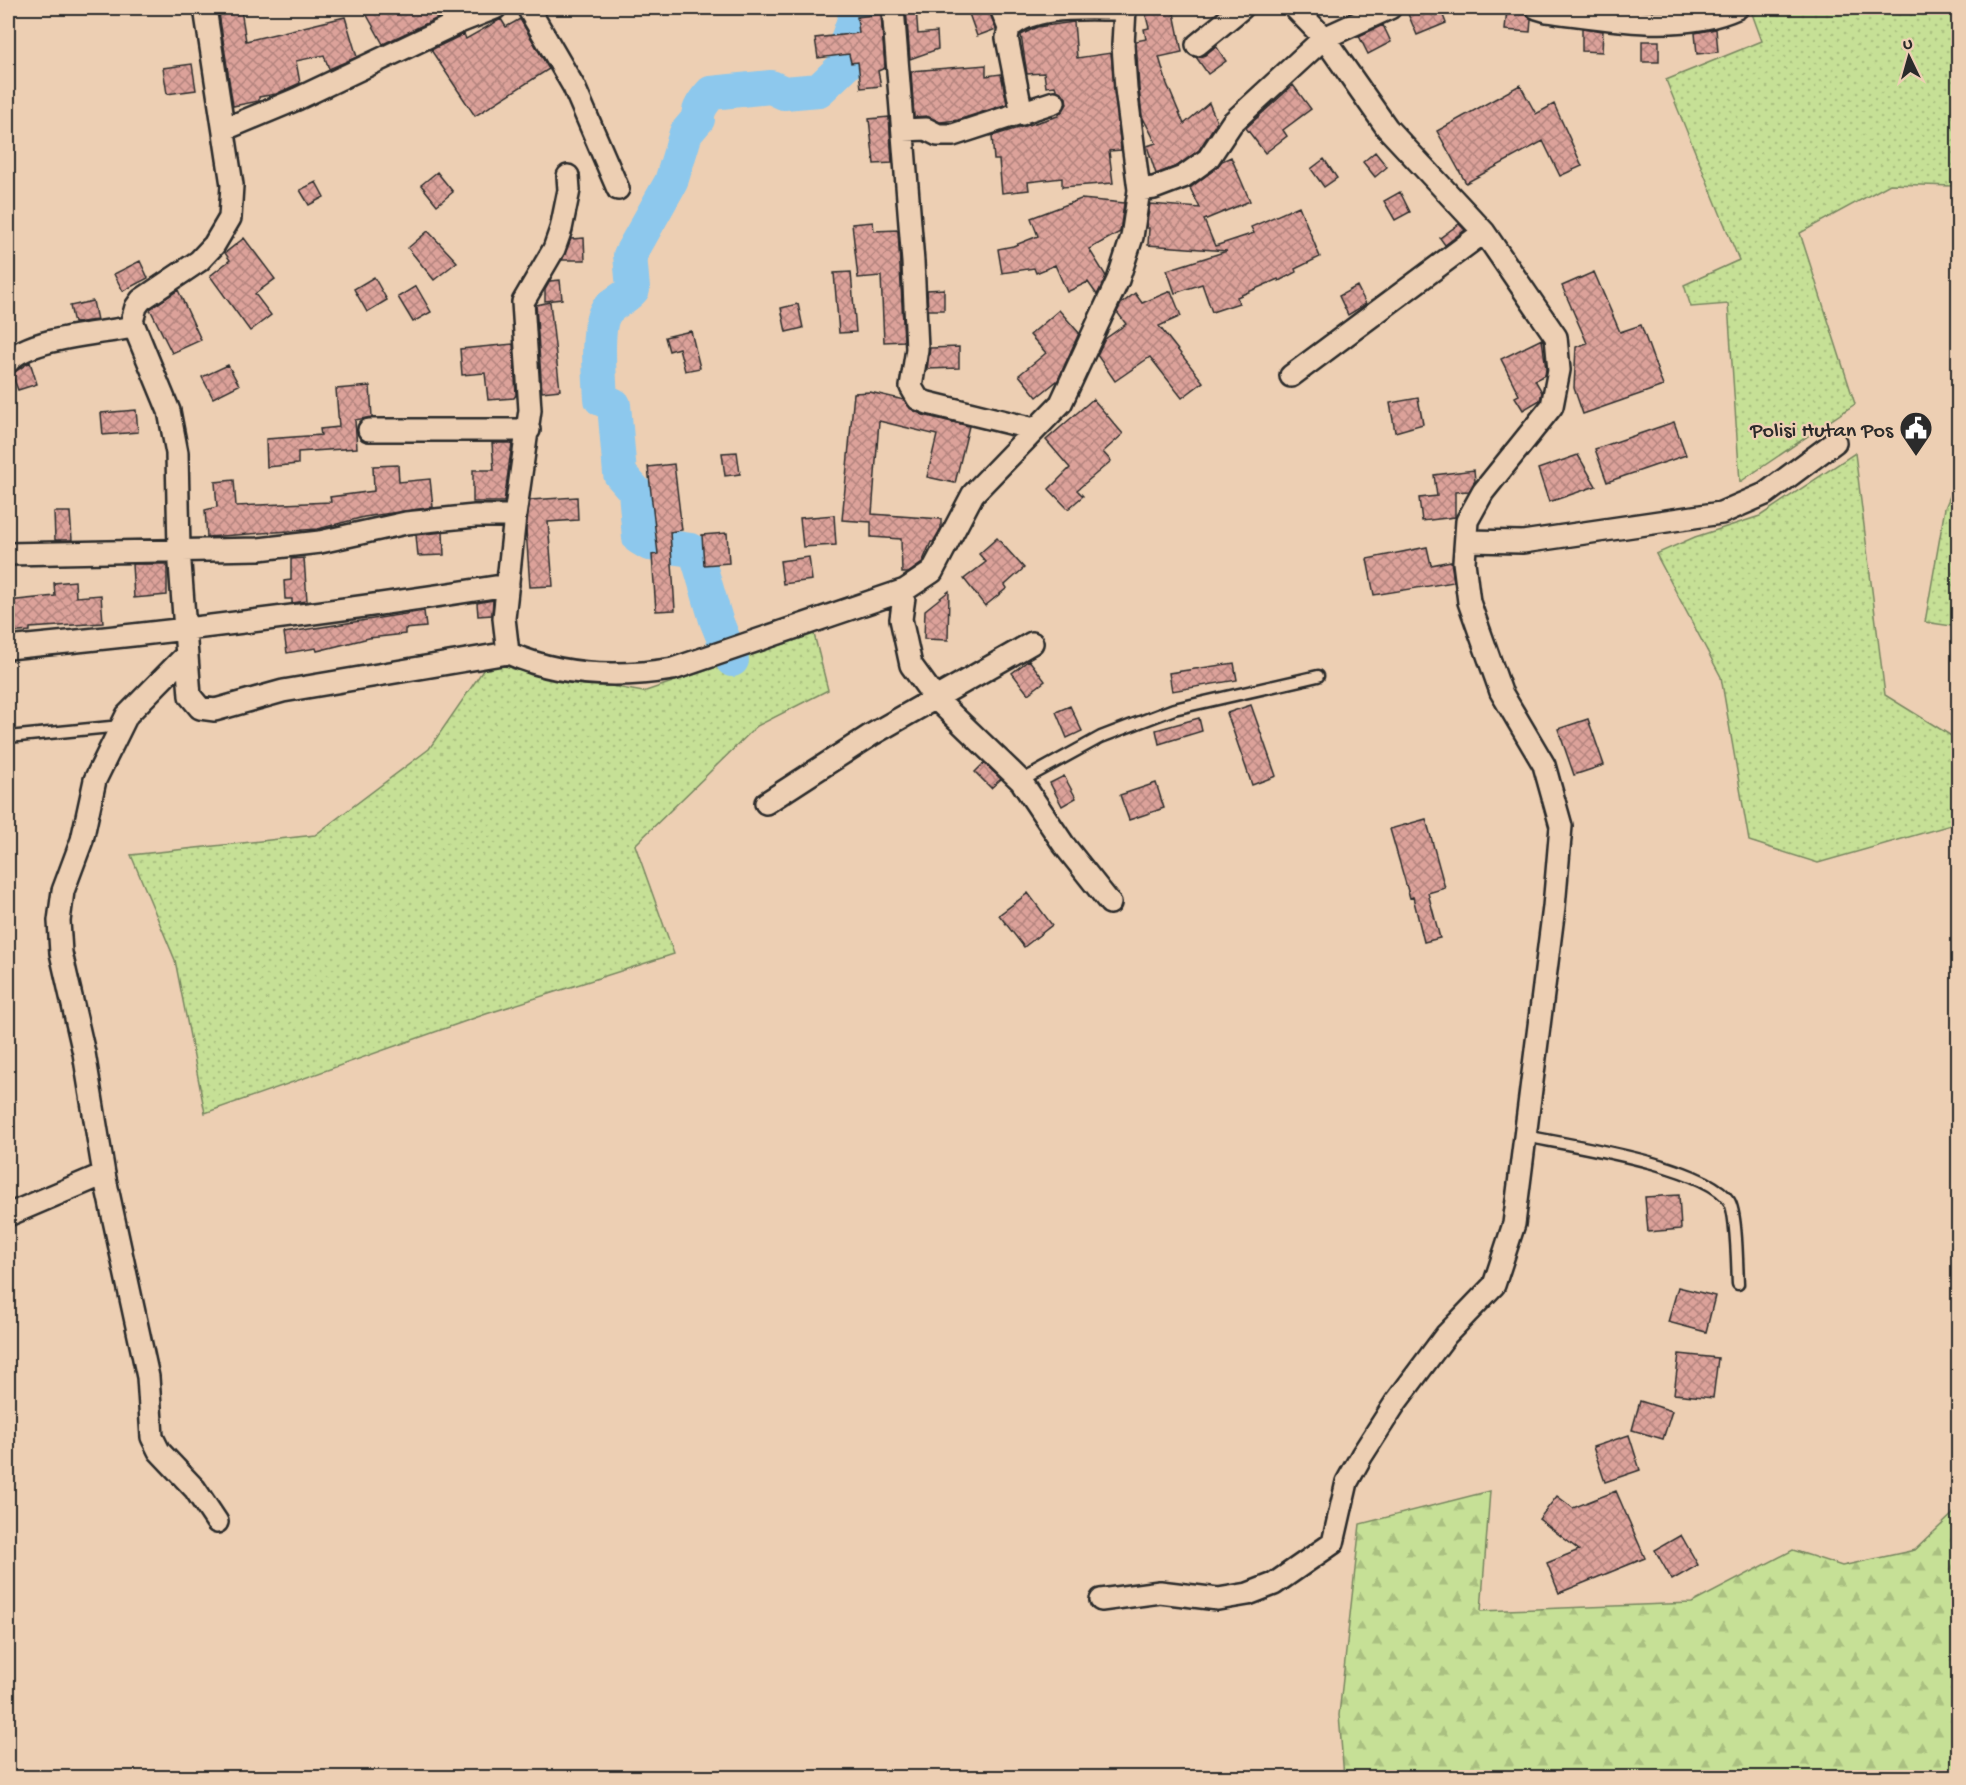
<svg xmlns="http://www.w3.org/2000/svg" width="1966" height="1785" font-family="'Gochi Hand',sans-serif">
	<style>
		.grass { fill: url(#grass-dots); stroke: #788660; stroke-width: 1.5 }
		.forest { fill: url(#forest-firs); stroke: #788660; stroke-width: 1.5 }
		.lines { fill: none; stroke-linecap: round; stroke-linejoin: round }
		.river { stroke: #8dc8ed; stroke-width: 34 }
		.building { fill: url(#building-cross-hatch); stroke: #2b2b2b; stroke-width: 1.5 }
		.service-casing { stroke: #2b2b2b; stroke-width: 15 }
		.minor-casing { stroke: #2b2b2b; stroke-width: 26 }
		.service { stroke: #edcfb3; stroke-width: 10 }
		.minor { stroke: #edcfb3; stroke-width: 21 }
		.labels { text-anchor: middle; stroke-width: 4.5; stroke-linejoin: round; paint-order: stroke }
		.poi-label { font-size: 22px; fill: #2b2b2b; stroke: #edcfb3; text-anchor: end }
	</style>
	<defs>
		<pattern id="grass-dots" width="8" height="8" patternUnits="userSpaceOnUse" patternTransform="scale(1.5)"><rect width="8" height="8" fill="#c6e096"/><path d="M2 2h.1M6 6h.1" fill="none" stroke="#aac081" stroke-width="1.8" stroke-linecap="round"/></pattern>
		<pattern id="forest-firs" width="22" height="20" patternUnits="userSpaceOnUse" patternTransform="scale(1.5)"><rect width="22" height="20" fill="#c6e096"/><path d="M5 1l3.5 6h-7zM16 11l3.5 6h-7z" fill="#aac081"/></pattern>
		<pattern id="building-cross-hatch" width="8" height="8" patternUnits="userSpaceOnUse" patternTransform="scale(1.5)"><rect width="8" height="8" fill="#dca29a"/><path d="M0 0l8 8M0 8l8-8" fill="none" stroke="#b3847e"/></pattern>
	</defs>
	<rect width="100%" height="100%" fill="#edcfb3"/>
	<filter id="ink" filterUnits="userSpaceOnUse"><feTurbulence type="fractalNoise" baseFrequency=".0167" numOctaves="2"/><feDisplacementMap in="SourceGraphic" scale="12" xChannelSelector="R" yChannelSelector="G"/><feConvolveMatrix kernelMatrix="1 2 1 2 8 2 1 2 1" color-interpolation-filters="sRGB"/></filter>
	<g filter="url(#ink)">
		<path class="grass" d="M 1750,8 L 1958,8 L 1958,189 L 1953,186 L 1890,184 L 1800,233 L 1855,404 L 1740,482 L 1728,304 L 1691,307 L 1684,285 L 1739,260 L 1666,80 L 1762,41 Z
			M 1855,453 L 1885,695 L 1958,740 L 1958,823 L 1818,863 L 1749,841 L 1721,677 L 1656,554 L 1695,537 L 1760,516 Z
			M 1958,477 L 1958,627 L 1925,622 L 1945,508 Z
			M 814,634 L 828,690 L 757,726 L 635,845 L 674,954 L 486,1014 L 205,1113 L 175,960 L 131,855 L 315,835 L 429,749 L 488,663 L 643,692 Z"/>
		<path class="forest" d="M 1490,1491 L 1481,1611 L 1692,1603 L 1793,1550 L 1842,1566 L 1915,1550 L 1958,1509 L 1958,1777 L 1344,1777 L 1339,1715 L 1360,1524 Z"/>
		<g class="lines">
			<path class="river" d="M 732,660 L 716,620 L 698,559 L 691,550 L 649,544 L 639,538 L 635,491 L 620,474 L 614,405 L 601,399 C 600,381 595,324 607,310 C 614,302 626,298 633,289 L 630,255 L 671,182 L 686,133 L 698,119 C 697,109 705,100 711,93 L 771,87 L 784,93 L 819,90 L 845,65 L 847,40 L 858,8"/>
		</g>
		<path class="building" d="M 363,8 L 437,8 L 440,17 L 383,44 Z
			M 906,8 L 916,8 L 918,34 L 937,32 L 938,49 L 910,59 Z
			M 967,8 L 988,8 L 996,29 L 977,36 Z
			M 1144,8 L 1173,8 L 1182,52 L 1159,57 L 1167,84 L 1184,124 L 1209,103 L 1217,122 L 1199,150 L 1177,166 L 1156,174 L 1147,146 L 1156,143 L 1142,116 L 1139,88 L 1136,41 L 1146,39 L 1144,29 L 1149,28 Z
			M 1424,8 L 1440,8 L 1446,23 L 1417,35 L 1408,14 Z
			M 1507,8 L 1525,10 L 1531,19 L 1530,32 L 1505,30 Z
			M 241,10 L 246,41 L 345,17 L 357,57 L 329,69 L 324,55 L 296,61 L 300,83 L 276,94 L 259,97 L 259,101 L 233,106 L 219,13 Z
			M 881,14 L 885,68 L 878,71 L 881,86 L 861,88 L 858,62 L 851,63 L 849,54 L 818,58 L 815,38 L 859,33 L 857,17 Z
			M 501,19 L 506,27 L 520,19 L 549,69 L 475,116 L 431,50 L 464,34 L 466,39 Z
			M 1074,22 L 1077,58 L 1111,53 L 1121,150 L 1109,151 L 1113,183 L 1062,187 L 1062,178 L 1028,182 L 1029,190 L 1002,193 L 999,160 L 994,160 L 992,136 L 1058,116 L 1067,104 L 1066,98 L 1056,89 L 1055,86 L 1046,87 L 1044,73 L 1027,74 L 1021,35 L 1037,27 Z
			M 1383,25 L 1391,42 L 1368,54 L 1359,36 Z
			M 1582,28 L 1603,31 L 1602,52 L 1582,51 Z
			M 1716,29 L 1718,52 L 1697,54 L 1695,33 Z
			M 1642,41 L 1659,41 L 1659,62 L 1642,62 Z
			M 1216,46 L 1226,61 L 1208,74 L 1196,57 L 1205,55 Z
			M 192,64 L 196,90 L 167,94 L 163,68 Z
			M 986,65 L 986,76 L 1001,74 L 1007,104 L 958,120 L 940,122 L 926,116 L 914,117 L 911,71 Z
			M 1293,85 L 1311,109 L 1283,130 L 1287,136 L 1265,153 L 1246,128 Z
			M 1520,85 L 1536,114 L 1554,104 L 1582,166 L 1560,176 L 1543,141 L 1466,183 L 1437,131 Z
			M 889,117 L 892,163 L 874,164 L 869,119 Z
			M 1375,152 L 1387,167 L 1375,177 L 1363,162 Z
			M 1231,157 L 1250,201 L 1204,220 L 1215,246 L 1254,233 L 1251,227 L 1299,206 L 1320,257 L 1295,269 L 1296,272 L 1279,281 L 1278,279 L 1237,297 L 1239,303 L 1212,312 L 1202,284 L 1175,293 L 1167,270 L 1227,251 L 1148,245 L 1149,228 L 1146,228 L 1150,204 L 1200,208 L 1190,188 L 1215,169 L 1222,161 Z
			M 1324,159 L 1337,178 L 1324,187 L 1311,169 Z
			M 437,172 L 453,192 L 437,205 L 421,185 Z
			M 316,182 L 324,197 L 309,205 L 300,190 Z
			M 1400,192 L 1410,212 L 1395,220 L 1384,201 Z
			M 1081,199 L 1124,203 L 1120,232 L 1089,249 L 1106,276 L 1097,295 L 1088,282 L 1067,292 L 1055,265 L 1036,273 L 1034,268 L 1002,273 L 998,249 L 1013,246 L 1038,236 L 1031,218 Z
			M 873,222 L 874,231 L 898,230 L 904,341 L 884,342 L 881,276 L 858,278 L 852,224 Z
			M 1459,224 L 1465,230 L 1445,245 L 1440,238 Z
			M 428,231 L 457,262 L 434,280 L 408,248 Z
			M 244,238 L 275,279 L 255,294 L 271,315 L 250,331 L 210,276 L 230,260 L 225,253 Z
			M 584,238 L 585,260 L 562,260 L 571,239 Z
			M 140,261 L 148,278 L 123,291 L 114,274 Z
			M 851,272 L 856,332 L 839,333 L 834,273 Z
			M 1594,272 L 1620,332 L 1641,325 L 1663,386 L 1583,414 L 1574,388 L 1576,347 L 1587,343 L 1562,286 Z
			M 374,277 L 387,300 L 367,312 L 354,289 Z
			M 560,280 L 562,299 L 545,301 L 545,290 L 550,281 Z
			M 416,286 L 431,312 L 413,322 L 398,297 Z
			M 1357,286 L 1366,304 L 1348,315 L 1339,296 Z
			M 944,289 L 944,310 L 928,310 L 927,290 Z
			M 178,290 L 201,340 L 172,353 L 150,309 Z
			M 1171,291 L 1181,316 L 1159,326 L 1203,382 L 1182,398 L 1150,357 L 1115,381 L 1097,355 L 1105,339 L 1126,324 L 1117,312 L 1121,304 L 1135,293 L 1142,303 Z
			M 93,301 L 97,320 L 74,323 L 70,306 Z
			M 550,302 L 560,390 L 542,392 L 536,305 Z
			M 798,304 L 803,328 L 786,332 L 781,308 Z
			M 1059,310 L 1079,333 L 1058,380 L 1037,397 L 1019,375 L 1046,353 L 1030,335 Z
			M 691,331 L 700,368 L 685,371 L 679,348 L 669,351 L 665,337 Z
			M 1542,339 L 1546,369 L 1545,375 L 1535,380 L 1542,392 L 1540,400 L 1523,410 L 1515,397 L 1519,395 L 1501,359 Z
			M 513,344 L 516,395 L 514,398 L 488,400 L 485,373 L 462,375 L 460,349 Z
			M 959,347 L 959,368 L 927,369 L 930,348 Z
			M 30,362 L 37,384 L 18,390 L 12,374 Z
			M 228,365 L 239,385 L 213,398 L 202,377 Z
			M 370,386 L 372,417 L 355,420 L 357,448 L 298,452 L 298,464 L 267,467 L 266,439 L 321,435 L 320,429 L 339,427 L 336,389 Z
			M 870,392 L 904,400 L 913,410 L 923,415 L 969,426 L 955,483 L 927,477 L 937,435 L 879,421 L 872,514 L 941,519 L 941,528 L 933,542 L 931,542 L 922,563 L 908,573 L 902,573 L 901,539 L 871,537 L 871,522 L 842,520 L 854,393 Z
			M 1418,398 L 1423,424 L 1395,432 L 1390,403 Z
			M 1093,399 L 1123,434 L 1103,452 L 1111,461 L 1077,490 L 1083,496 L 1068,509 L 1049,489 L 1070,468 L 1046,440 Z
			M 136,410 L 138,432 L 103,435 L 101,413 Z
			M 1674,422 L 1686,455 L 1607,482 L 1595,449 Z
			M 492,443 L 512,443 L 504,502 L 473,502 L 473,470 L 494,470 Z
			M 737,452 L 740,474 L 725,476 L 722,453 Z
			M 1578,455 L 1596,486 L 1549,502 L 1538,469 Z
			M 674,464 L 682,530 L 670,532 L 675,610 L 656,611 L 652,555 L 658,554 L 648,467 Z
			M 398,465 L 399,482 L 430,479 L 433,507 L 364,517 L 318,529 L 207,537 L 205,510 L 217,507 L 215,482 L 234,480 L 236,506 L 331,502 L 330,497 L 374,491 L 373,466 Z
			M 1474,470 L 1475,481 L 1469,491 L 1455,492 L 1455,517 L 1422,521 L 1419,498 L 1437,496 L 1434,475 Z
			M 577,497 L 578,520 L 548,522 L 553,586 L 530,587 L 526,529 L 530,500 Z
			M 54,512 L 70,512 L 72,540 L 55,540 Z
			M 834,515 L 836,545 L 803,547 L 800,518 Z
			M 443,532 L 444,555 L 418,556 L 416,535 Z
			M 727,533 L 729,563 L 704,565 L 702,535 Z
			M 997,538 L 1024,568 L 1005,585 L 1007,588 L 985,606 L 964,579 L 986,562 L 979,554 Z
			M 1427,547 L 1431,565 L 1451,561 L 1454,582 L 1374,595 L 1367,559 Z
			M 809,557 L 812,580 L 783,584 L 780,561 Z
			M 304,558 L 307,601 L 292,603 L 292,599 L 285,599 L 284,581 L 291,580 L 291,559 Z
			M 132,564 L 167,564 L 167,595 L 134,598 Z
			M 75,581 L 76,597 L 101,595 L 103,623 L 30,628 L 30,631 L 8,633 L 8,601 L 55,596 L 54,583 Z
			M 949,591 L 948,640 L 924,639 L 925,610 Z
			M 493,600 L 492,615 L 478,616 L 477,603 Z
			M 424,611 L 426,627 L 405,629 L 405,634 L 369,638 L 317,651 L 316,648 L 287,653 L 284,633 Z
			M 1029,660 L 1045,681 L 1028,694 L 1012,673 Z
			M 1234,663 L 1237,680 L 1172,691 L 1169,673 Z
			M 1251,705 L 1276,776 L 1252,785 L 1227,713 Z
			M 1070,706 L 1082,731 L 1067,738 L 1056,712 Z
			M 1199,718 L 1202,731 L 1159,744 L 1156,730 Z
			M 1588,719 L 1604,765 L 1574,775 L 1558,729 Z
			M 984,763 L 1001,779 L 991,788 L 975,772 Z
			M 1064,776 L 1076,798 L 1062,806 L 1050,783 Z
			M 1156,783 L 1164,808 L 1129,820 L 1120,795 Z
			M 1426,819 L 1445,888 L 1428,893 L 1440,938 L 1424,942 L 1413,897 L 1410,898 L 1390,829 Z
			M 1028,893 L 1052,925 L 1024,947 L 999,915 Z
			M 1679,1195 L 1681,1229 L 1648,1232 L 1645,1197 Z
			M 1678,1287 L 1715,1296 L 1706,1332 L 1668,1322 Z
			M 1679,1354 L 1718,1358 L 1713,1398 L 1674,1394 Z
			M 1640,1401 L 1672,1411 L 1663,1439 L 1632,1430 Z
			M 1629,1435 L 1640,1470 L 1605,1482 L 1593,1447 Z
			M 1616,1491 L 1645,1558 L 1559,1593 L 1547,1563 L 1579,1550 L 1539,1519 L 1557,1496 L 1573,1508 Z
			M 1681,1535 L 1698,1565 L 1672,1580 L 1655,1550 Z"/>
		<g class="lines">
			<defs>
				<path id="service" d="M 8,737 L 121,726
					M 1021,781 L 1101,737 L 1174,709 L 1318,676
					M 1525,1136 C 1569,1145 1706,1165 1729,1201 C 1737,1213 1737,1267 1738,1284"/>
				<path id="minor" d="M 205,8 L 232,185 L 230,218 L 214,245 L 199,261 L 141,300 L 136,307 L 132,321 L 169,411 L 177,453 L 179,550 L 190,696 L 200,708 L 215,710 L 283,691 L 508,653
					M 528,8 L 574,87 L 618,189
					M 893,8 L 913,262 L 917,349 L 911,387 L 918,399 L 928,403 L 1034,429
					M 1001,8 L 1009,28
					M 1537,8 L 1547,11 C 1606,18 1680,34 1737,8
					M 457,23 L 495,8
					M 1197,45 L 1242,8
					M 1022,114 L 1007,38 L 1009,28 C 1036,3 1090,10 1125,9
					M 225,129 L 297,99 L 457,23 L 450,8
					M 903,130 L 926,129 L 938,135 L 953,135 L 1054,102
					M 1139,190 L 1154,188 L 1183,177 L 1208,159 L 1232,123 L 1324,38 L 1390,8
					M 8,362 C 28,338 102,333 134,327
					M 1291,376 L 1484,232
					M 369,430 L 529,430
					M 515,516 L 530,410 L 523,302 L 554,249 L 561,229 L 569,190 L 568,176
					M 1466,541 L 1523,542 L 1721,513 L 1765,494 L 1835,442
					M 8,554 L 259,549 L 320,542 L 406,523 L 475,516 L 515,516 L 504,618 L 508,653 C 560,676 618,678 673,669 L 905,590 L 932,572 L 973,494 L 1061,403 L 1118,280 L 1132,237 L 1139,190 L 1126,89 L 1123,45 L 1125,8
					M 905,590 L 901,619 L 911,665 L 935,698 L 1021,781 L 1064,845 L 1110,903
					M 8,648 C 175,632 342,611 508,585
					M 186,655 L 127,715 L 95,780 L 82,840 L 63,891 L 59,921 L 61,953 L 84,1053 L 104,1174 L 148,1377 L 152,1437 L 159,1451 L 195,1489 L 217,1522
					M 766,803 L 871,735 L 1032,643
					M 8,1215 L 104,1174
					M 1101,1600 L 1160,1592 L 1218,1599 L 1248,1594 L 1274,1584 L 1333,1543 L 1347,1482 L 1362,1455 L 1396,1402 L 1446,1335 L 1494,1285 L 1514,1224 L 1554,907 L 1561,826 L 1544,765 L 1501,692 L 1469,602 L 1464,562 L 1467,521 L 1483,492 L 1552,406 L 1559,370 L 1556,337 L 1484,232 L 1387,128 L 1324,38 L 1295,8"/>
			</defs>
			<use href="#service" class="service-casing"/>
			<use href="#minor" class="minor-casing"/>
			<use href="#service" class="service"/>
			<use href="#minor" class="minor"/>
		</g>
	</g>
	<defs>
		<symbol id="civic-pin" viewBox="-11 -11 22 30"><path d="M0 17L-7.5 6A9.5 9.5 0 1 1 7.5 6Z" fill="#2b2b2b" stroke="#edcfb3"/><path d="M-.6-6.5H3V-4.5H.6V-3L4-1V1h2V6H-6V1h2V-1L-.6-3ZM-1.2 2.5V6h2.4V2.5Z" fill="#fff"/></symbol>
	</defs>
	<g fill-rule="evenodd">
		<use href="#civic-pin" x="1897" y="409" width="38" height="52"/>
	</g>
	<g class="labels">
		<g class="poi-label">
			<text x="1893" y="436">Polisi Hutan Pos</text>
		</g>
	</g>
	<rect width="1966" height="1785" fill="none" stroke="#edcfb3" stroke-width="30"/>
	<rect x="15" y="15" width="1936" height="1755" fill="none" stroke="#2b2b2b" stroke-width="2" filter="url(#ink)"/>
	<g transform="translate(1909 57) rotate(355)" stroke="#edcfb3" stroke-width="4.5" paint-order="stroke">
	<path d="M0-4.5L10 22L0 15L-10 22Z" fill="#2b2b2b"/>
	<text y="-9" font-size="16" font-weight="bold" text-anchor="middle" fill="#2b2b2b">U</text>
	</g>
</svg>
